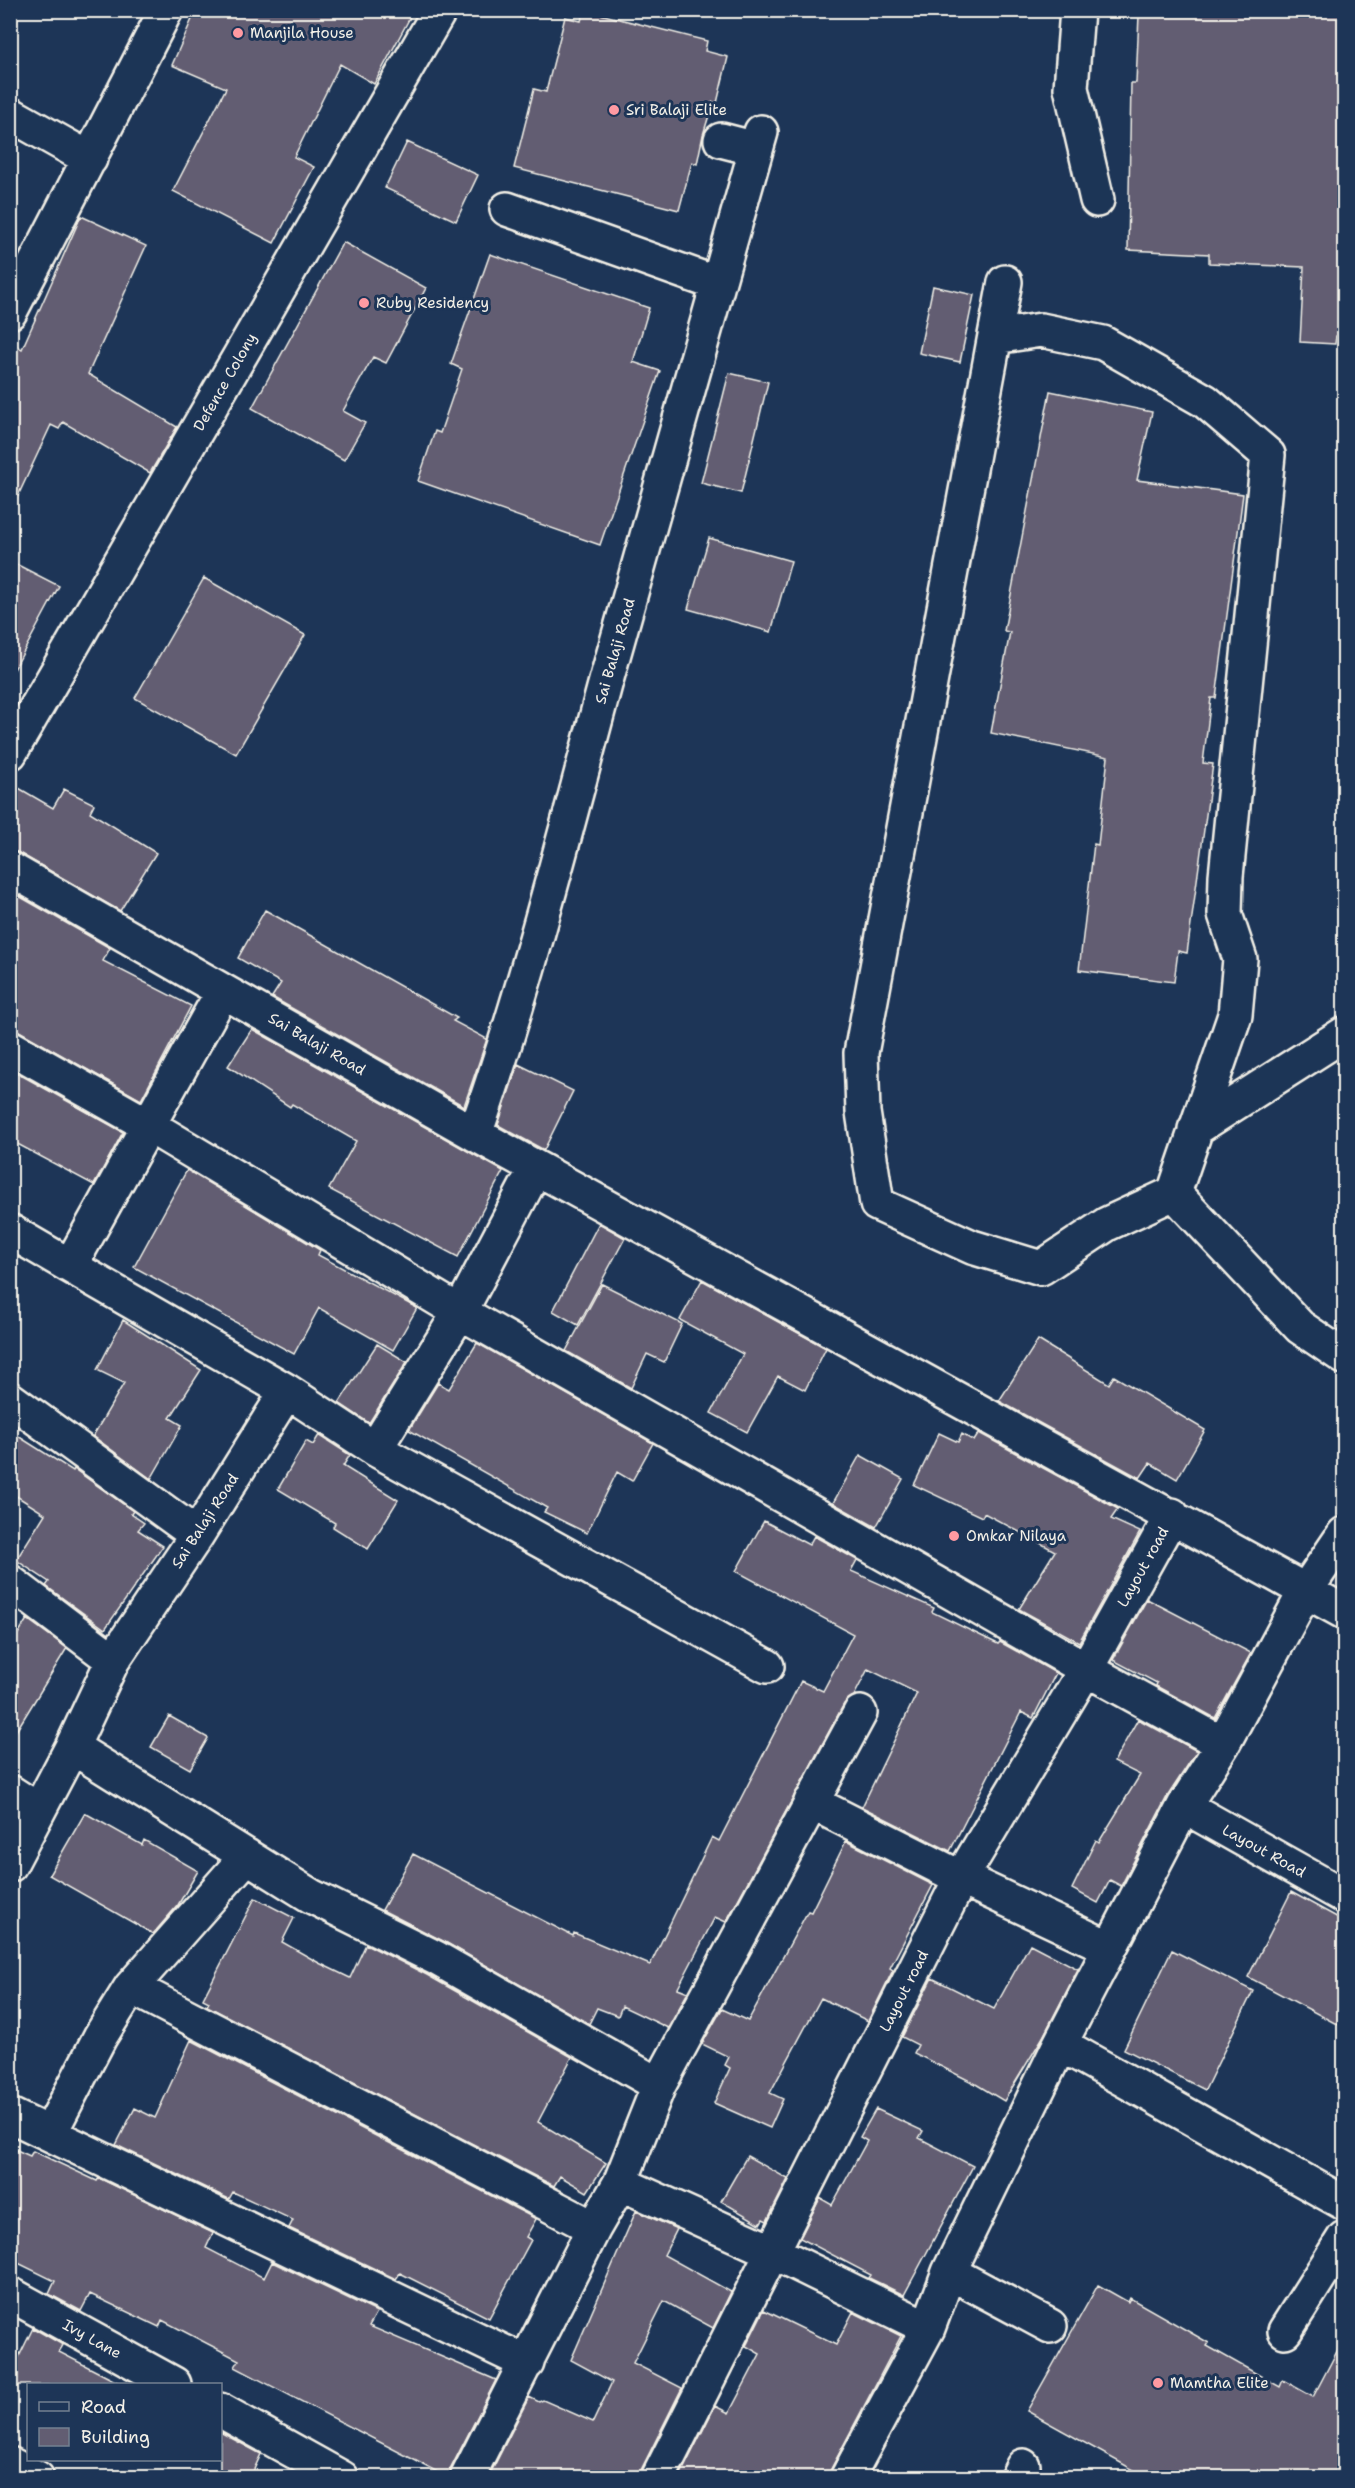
<svg xmlns="http://www.w3.org/2000/svg" width="1355" height="2488" font-family="'Shantell Sans',sans-serif">
	<style>
		.building { fill: #625d72; stroke: #f4f1e8; stroke-width: 1.5 }
		.lines { fill: none; stroke-linecap: round; stroke-linejoin: round }
		.minor-casing { stroke: #f4f1e8; stroke-width: 38 }
		.minor { stroke: #1d3557; stroke-width: 33 }
		.poi-dot { fill: #ff9aa2; stroke: #1d3557; stroke-width: 2 }
		.labels { text-anchor: middle; stroke-width: 6; stroke-linejoin: round; paint-order: stroke }
		.poi-label { font-size: 15px; fill: #f4f1e8; stroke: #1d3557; text-anchor: start }
		.street-label { font-size: 15px; fill: #f4f1e8; stroke: #1d3557 }
	</style>
	<rect width="100%" height="100%" fill="#1d3557"/>
	<filter id="ink" filterUnits="userSpaceOnUse"><feTurbulence type="fractalNoise" baseFrequency=".0167" numOctaves="2"/><feDisplacementMap in="SourceGraphic" scale="12" xChannelSelector="R" yChannelSelector="G"/><feConvolveMatrix kernelMatrix="1 2 1 2 8 2 1 2 1" color-interpolation-filters="sRGB"/></filter>
	<g filter="url(#ink)">
		<path class="building" d="M 196,10 L 414,10 L 374,84 L 340,64 L 294,157 L 314,167 L 274,243 L 173,191 L 226,88 L 172,65 Z
			M 584,10 L 707,41 L 705,51 L 728,57 L 717,103 L 713,102 L 703,135 L 697,164 L 692,162 L 679,210 L 514,168 L 534,89 L 546,92 L 565,17 L 581,21 Z
			M 1150,10 L 1344,10 L 1344,337 L 1336,336 L 1335,344 L 1300,342 L 1304,267 L 1209,263 L 1209,254 L 1128,250 L 1131,83 L 1136,83 L 1139,15 L 1150,16 Z
			M 407,142 L 478,175 L 456,221 L 385,188 Z
			M 81,216 L 146,246 L 88,374 L 177,427 L 150,473 L 63,422 L 59,429 L 51,425 L 10,513 L 10,343 L 22,349 Z
			M 343,242 L 426,288 L 386,363 L 373,357 L 343,411 L 365,423 L 344,460 L 252,408 Z
			M 490,254 L 649,308 L 633,362 L 660,371 L 600,545 L 418,481 L 435,431 L 440,433 L 462,369 L 451,364 Z
			M 933,286 L 974,295 L 960,362 L 919,353 Z
			M 729,373 L 768,382 L 741,493 L 701,483 Z
			M 1050,391 L 1152,412 L 1137,480 L 1243,494 L 1216,698 L 1211,698 L 1203,763 L 1213,764 L 1187,953 L 1178,951 L 1174,982 L 1079,970 L 1094,844 L 1098,845 L 1108,757 L 991,733 L 1010,632 L 1004,631 Z
			M 709,538 L 791,561 L 771,632 L 688,609 Z
			M 10,561 L 59,586 L 10,677 Z
			M 204,578 L 305,635 L 236,754 L 135,698 Z
			M 10,783 L 53,808 L 64,789 L 94,804 L 90,812 L 156,853 L 120,911 L 19,853 L 10,850 Z
			M 10,891 L 110,948 L 103,961 L 191,1006 L 141,1100 L 19,1031 L 10,1028 Z
			M 265,910 L 457,1018 L 453,1021 L 487,1039 L 464,1106 L 272,997 L 281,983 L 238,958 Z
			M 252,1029 L 503,1171 L 458,1257 L 329,1189 L 356,1141 L 292,1104 L 290,1107 L 228,1066 Z
			M 518,1064 L 573,1091 L 544,1150 L 498,1125 Z
			M 10,1069 L 123,1132 L 94,1185 L 10,1140 Z
			M 187,1170 L 320,1250 L 318,1255 L 417,1308 L 393,1350 L 319,1308 L 294,1354 L 134,1267 Z
			M 599,1223 L 625,1238 L 578,1325 L 553,1311 Z
			M 702,1280 L 826,1348 L 805,1390 L 778,1376 L 747,1432 L 711,1413 L 743,1354 L 680,1320 Z
			M 602,1284 L 682,1324 L 664,1362 L 647,1354 L 631,1388 L 566,1351 Z
			M 123,1320 L 201,1370 L 170,1418 L 182,1425 L 151,1479 L 93,1436 L 124,1383 L 97,1370 Z
			M 1038,1340 L 1109,1384 L 1114,1376 L 1205,1430 L 1177,1479 L 1150,1463 L 1140,1478 L 999,1401 Z
			M 477,1343 L 653,1443 L 632,1481 L 617,1472 L 587,1533 L 544,1512 L 547,1508 L 409,1430 L 438,1383 L 449,1389 Z
			M 377,1344 L 407,1362 L 369,1423 L 339,1403 Z
			M 10,1431 L 73,1471 L 74,1469 L 133,1511 L 131,1514 L 144,1523 L 138,1530 L 163,1546 L 105,1629 L 46,1586 L 49,1582 L 16,1560 L 45,1514 L 10,1492 Z
			M 939,1433 L 958,1442 L 962,1434 L 974,1441 L 979,1433 L 1118,1509 L 1111,1519 L 1140,1532 L 1079,1642 L 1019,1609 L 1055,1551 L 984,1513 L 982,1517 L 914,1485 Z
			M 319,1435 L 350,1455 L 343,1466 L 398,1500 L 368,1549 L 333,1527 L 335,1523 L 278,1489 L 306,1441 L 313,1445 Z
			M 860,1455 L 903,1479 L 876,1527 L 833,1503 Z
			M 764,1521 L 809,1545 L 814,1536 L 857,1560 L 851,1571 L 934,1608 L 932,1612 L 998,1644 L 1000,1642 L 1056,1673 L 1033,1718 L 1021,1712 L 950,1851 L 862,1807 L 917,1693 L 868,1669 L 854,1696 L 844,1704 L 726,1922 L 715,1917 L 678,1988 L 688,1992 L 668,2028 L 622,2006 L 618,2016 L 597,2008 L 589,2024 L 445,1942 L 382,1910 L 413,1854 L 573,1936 L 574,1933 L 650,1965 L 712,1837 L 719,1841 L 801,1681 L 823,1691 L 853,1634 L 736,1571 Z
			M 1147,1599 L 1251,1653 L 1215,1718 L 1156,1686 L 1157,1683 L 1113,1660 Z
			M 27,1619 L 67,1648 L 10,1741 L 10,1647 Z
			M 169,1716 L 208,1738 L 190,1769 L 151,1747 Z
			M 1138,1719 L 1197,1751 L 1167,1797 L 1121,1886 L 1110,1880 L 1098,1903 L 1072,1889 L 1096,1840 L 1099,1842 L 1140,1775 L 1114,1762 Z
			M 85,1813 L 142,1845 L 144,1840 L 198,1871 L 178,1905 L 153,1934 L 49,1875 Z
			M 846,1841 L 933,1885 L 890,1968 L 893,1970 L 868,2021 L 821,1998 L 770,2093 L 783,2099 L 770,2128 L 714,2103 L 730,2068 L 725,2065 L 729,2057 L 702,2044 L 722,2009 L 748,2021 L 808,1911 L 811,1912 Z
			M 1291,1892 L 1344,1921 L 1344,2028 L 1248,1977 Z
			M 255,1898 L 294,1918 L 282,1942 L 319,1963 L 350,1978 L 366,1944 L 427,1975 L 572,2057 L 538,2122 L 606,2163 L 587,2192 L 560,2176 L 554,2186 L 207,2006 L 209,2002 L 203,1999 Z
			M 1030,1944 L 1078,1969 L 1043,2037 L 1004,2101 L 974,2083 L 914,2053 L 918,2045 L 902,2037 L 932,1978 L 994,2009 Z
			M 1172,1950 L 1253,1991 L 1205,2090 L 1124,2049 Z
			M 191,2040 L 536,2219 L 526,2237 L 531,2240 L 489,2318 L 400,2273 L 396,2279 L 289,2228 L 293,2220 L 233,2192 L 229,2199 L 116,2145 L 135,2108 L 155,2118 Z
			M 876,2109 L 923,2131 L 919,2138 L 973,2166 L 904,2295 L 869,2278 L 871,2275 L 800,2238 L 820,2198 L 832,2205 L 867,2141 L 860,2137 Z
			M 10,2147 L 30,2156 L 33,2151 L 97,2181 L 99,2178 L 213,2233 L 206,2248 L 264,2278 L 272,2262 L 377,2312 L 369,2326 L 496,2380 L 450,2470 L 449,2478 L 235,2367 L 239,2360 L 162,2320 L 159,2327 L 90,2294 L 81,2311 L 49,2294 L 55,2281 L 10,2259 Z
			M 747,2156 L 788,2179 L 767,2221 L 763,2219 L 760,2224 L 721,2201 Z
			M 636,2211 L 677,2229 L 664,2255 L 731,2292 L 713,2328 L 664,2301 L 633,2363 L 682,2388 L 641,2470 L 640,2478 L 488,2478 L 529,2397 L 539,2402 L 543,2400 L 593,2422 L 612,2382 L 571,2360 Z
			M 1098,2285 L 1128,2302 L 1130,2298 L 1209,2343 L 1207,2346 L 1280,2387 L 1283,2380 L 1313,2397 L 1344,2338 L 1344,2478 L 1148,2478 L 1027,2411 Z
			M 764,2310 L 836,2345 L 853,2312 L 901,2336 L 831,2469 L 828,2478 L 679,2478 L 715,2406 L 729,2413 L 760,2354 L 746,2346 Z
			M 33,2328 L 63,2345 L 59,2352 L 123,2385 L 10,2385 L 10,2375 Z
			M 220,2432 L 261,2454 L 250,2478 L 220,2478 Z"/>
		<g class="lines">
			<defs>
				<path id="minor" d="M 1077,10 L 1071,88 L 1097,200
					M 10,114 L 90,159
					M 721,140 L 756,149
					M 507,209 L 718,284
					M 1005,282 L 861,1053 L 863,1112 L 877,1204 L 972,1247 L 1041,1268 L 1107,1224 L 1174,1193 L 1300,1327 L 1344,1357
					M 10,312 L 166,10
					M 995,337 L 1041,330 L 1103,343 L 1205,401 L 1268,455 L 1226,876 L 1225,914 L 1240,959 L 1235,1015 L 1174,1193
					M 10,753 L 440,10
					M 10,869 L 223,991
					M 10,1047 L 148,1125 L 460,1312 L 1086,1669 L 1223,1744
					M 1195,1129 L 1344,1034
					M 475,1134 L 1344,1612
					M 10,1231 L 70,1266
					M 287,1391 L 375,1449 L 767,1666
					M 10,1399 L 197,1535
					M 375,1449 L 460,1312 L 536,1168
					M 10,1582 L 113,1660
					M 72,1747 L 311,1896 L 436,1958 L 659,2085
					M 10,1792 L 38,1810
					M 811,1802 L 961,1878 L 1110,1948
					M 1184,1806 L 1344,1896
					M 10,1865 L 72,1747 L 113,1660 L 197,1535 L 287,1391 L 70,1266 L 223,991 L 475,1134 C 527,985 565,833 606,681 C 657,498 708,315 761,132
					M 131,1987 L 594,2228
					M 1060,2044 L 1344,2203
					M 10,2115 L 527,2363
					M 50,2133 L 100,2037 L 131,1987 L 247,1856
					M 620,2183 L 773,2252 L 928,2328
					M 949,2272 L 1050,2326
					M 10,2294 L 174,2384
					M 1285,2331 L 1344,2238
					M 220,2410 L 342,2478
					M 10,2464 L 37,2478
					M 467,2478 L 594,2228 L 620,2183 L 659,2085 L 860,1713
					M 658,2478 L 961,1878 L 1086,1669 L 1172,1515
					M 847,2478 L 928,2328 L 949,2272 L 1060,2044 L 1184,1806 L 1223,1744 L 1306,1590 L 1344,1534
					M 1017,2478 L 1023,2466"/>
			</defs>
			<use href="#minor" class="minor-casing"/>
			<use href="#minor" class="minor"/>
		</g>
	</g>
	<g class="poi-dot">
		<circle cx="238" cy="33" r="6"/>
		<circle cx="614" cy="110" r="6"/>
		<circle cx="364" cy="303" r="6"/>
		<circle cx="954" cy="1536" r="6"/>
		<circle cx="1158" cy="2383" r="6"/>
	</g>
	<g class="labels">
		<g class="poi-label">
			<text x="250" y="38">Manjila House</text>
			<text x="626" y="115">Sri Balaji Elite</text>
			<text x="376" y="308">Ruby Residency</text>
			<text x="966" y="1541">Omkar Nilaya</text>
			<text x="1170" y="2388">Mamtha Elite</text>
		</g>
		<g class="street-label">
			<text transform="translate(225 382) rotate(-60)" y="5">Defence Colony</text>
			<text transform="translate(615 651) rotate(-74)" y="5">Sai Balaji Road</text>
			<text transform="translate(317 1044) rotate(30)" y="5">Sai Balaji Road</text>
			<text transform="translate(205 1521) rotate(-57)" y="5">Sai Balaji Road</text>
			<text transform="translate(1143 1567) rotate(-61)" y="5">Layout road</text>
			<text transform="translate(1264 1851) rotate(29)" y="5">Layout Road</text>
			<text transform="translate(904 1991) rotate(-63)" y="5">Layout road</text>
			<text transform="translate(92 2339) rotate(29)" y="5">Ivy Lane</text>
		</g>
	</g>
	<rect width="1355" height="2488" fill="none" stroke="#1d3557" stroke-width="36"/>
	<rect x="18" y="18" width="1319" height="2452" fill="none" stroke="#f4f1e8" stroke-width="2" filter="url(#ink)"/>
	<rect x="27" y="2383" width="195" height="78" fill="#1d3557" stroke="#738091" stroke-width="1.5"/>
	<rect x="39" y="2402" width="30" height="9" fill="#1d3557" stroke="#738091" stroke-width="1.5"/>
	<text x="81" y="2413" font-size="18" fill="#f4f1e8">Road</text>
	<rect x="39" y="2428" width="30" height="18" fill="#625d72" stroke="#738091" stroke-width="1.5"/>
	<text x="81" y="2443" font-size="18" fill="#f4f1e8">Building</text>
</svg>
